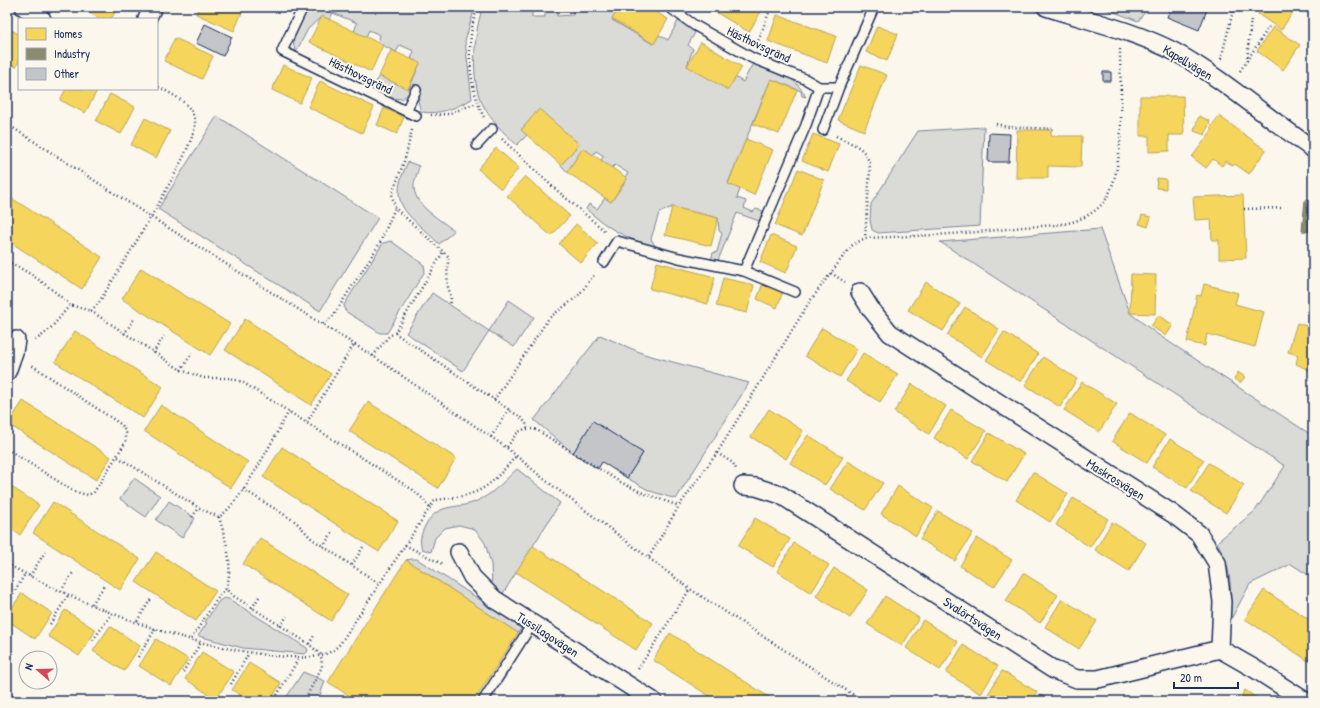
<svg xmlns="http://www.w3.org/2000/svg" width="1320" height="708" font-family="'Patrick Hand',sans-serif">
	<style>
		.green { fill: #dadad7; stroke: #7a849a }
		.homes { fill: #f6d55c; stroke: #b4a35d }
		.industry { fill: #8c8c6e; stroke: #6a7069 }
		.building { fill: #c3c5c9; stroke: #1b2f5e }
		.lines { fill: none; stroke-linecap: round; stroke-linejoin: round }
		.service-casing { stroke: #1b2f5e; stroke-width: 12 }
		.minor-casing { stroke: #1b2f5e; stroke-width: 20 }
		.path { stroke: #1b2f5e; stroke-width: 2.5; stroke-dasharray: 1 3; stroke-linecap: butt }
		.service { stroke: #fbf7ec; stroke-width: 9 }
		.minor { stroke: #fbf7ec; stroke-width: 17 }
		.labels { text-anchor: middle; stroke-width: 4; stroke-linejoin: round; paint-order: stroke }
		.street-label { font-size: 13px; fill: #1b2f5e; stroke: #fbf7ec }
	</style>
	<rect width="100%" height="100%" fill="#fbf7ec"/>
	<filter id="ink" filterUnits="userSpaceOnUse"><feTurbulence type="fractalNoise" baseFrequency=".025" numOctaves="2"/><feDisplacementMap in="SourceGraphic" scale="8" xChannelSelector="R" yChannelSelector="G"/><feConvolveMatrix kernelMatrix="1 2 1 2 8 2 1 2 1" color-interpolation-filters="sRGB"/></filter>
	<g filter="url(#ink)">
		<path class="green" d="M 308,7 L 475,7 L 465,41 L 472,99 C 456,108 439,115 421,112 L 418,101 L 422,89 L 413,85 L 410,92 L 402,99 L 388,98 L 372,91 L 379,76 L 409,89 L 420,63 L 411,59 L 414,51 L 400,45 L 396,52 L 378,43 L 380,35 L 369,30 L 366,37 L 354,32 L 357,23 L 333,13 L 329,20 L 322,16 L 308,29 L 296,52 C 288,38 302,21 308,7 Z
			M 483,7 L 529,7 L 532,8 L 532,17 L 545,17 L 545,7 L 556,7 L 557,16 L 573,15 L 573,7 L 619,7 L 612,20 L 653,44 L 659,35 L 668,40 L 678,21 L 696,31 L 688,45 L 693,49 L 687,66 L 735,77 L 743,82 L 753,63 C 778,72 793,73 806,97 L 802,96 L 801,91 L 771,79 L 728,183 L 740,189 L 737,198 L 746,201 L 744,208 L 753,212 L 756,209 L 763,211 L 759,221 L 737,213 L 717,263 L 711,260 L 713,253 L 717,252 L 722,233 L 719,231 L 718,218 L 672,207 L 659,213 L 651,239 L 656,247 C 628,240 607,228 586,209 L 589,204 L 597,209 L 605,198 L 611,202 L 627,179 L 625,177 L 628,173 L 615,165 L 612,168 L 601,160 L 604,156 L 596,151 L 593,155 L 583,148 L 567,172 L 561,165 L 579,144 L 539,110 L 521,130 L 527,135 L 517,145 C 503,132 491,121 482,103 C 470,82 474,29 483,7 Z
			M 1101,7 L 1149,7 L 1138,21 Z
			M 217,116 L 378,218 L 320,311 L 158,209 Z
			M 984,127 L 980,226 L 878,233 L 872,230 L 870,220 L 871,204 L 918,131 Z
			M 408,162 L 419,166 C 418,173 413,182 414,188 C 416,208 441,219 454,231 L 439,244 C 410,214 385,207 408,162 Z
			M 1100,229 L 1130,313 L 1157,334 L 1313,436 L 1313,578 L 1291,564 L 1250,584 L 1230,621 C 1231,590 1233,570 1217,542 L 1255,511 L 1285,466 L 940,242 Z
			M 391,241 L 424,265 L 425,271 L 387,333 L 380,333 L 345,311 L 344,305 L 383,243 Z
			M 432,293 L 489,331 L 509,300 L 534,317 L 514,347 L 489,331 L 463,371 L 406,333 Z
			M 600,335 L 644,354 L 749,383 L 676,499 L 650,491 L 627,478 L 643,453 L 593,422 L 573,453 L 534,420 Z
			M 517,469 L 560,503 L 502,595 L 492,585 L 491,564 L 485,543 L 477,532 L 471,528 L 459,525 L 445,528 L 435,538 L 431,552 L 422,549 C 419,540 421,534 425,526 C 440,499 458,512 481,499 C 495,492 506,479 517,469 Z
			M 134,478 L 160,496 L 146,517 L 120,499 Z
			M 169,501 L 195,518 L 182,538 L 156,520 Z
			M 412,559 L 417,559 L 519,625 L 521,629 L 518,633 L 406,560 Z
			M 224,598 L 229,599 L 307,648 L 308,651 L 305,654 L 243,648 L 198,636 L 207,623 L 205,622 L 219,601 Z
			M 303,672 L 325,681 L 319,698 L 324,701 L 284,701 Z"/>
		<path class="homes" d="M 91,7 L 118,7 L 111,19 L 100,19 L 88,12 Z
			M 199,7 L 242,7 L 244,8 L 234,31 L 196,14 Z
			M 620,7 L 647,7 L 668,19 L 654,44 L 612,19 Z
			M 707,7 L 762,7 L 763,8 L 749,32 Z
			M 1262,7 L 1295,7 L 1296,8 L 1281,30 L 1258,14 Z
			M 777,15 L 836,36 L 827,63 L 768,41 Z
			M 322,16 L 383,45 L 371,72 L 309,42 Z
			M 877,26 L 898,34 L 887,61 L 866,52 Z
			M 1273,27 L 1300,45 L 1283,70 L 1257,51 Z
			M 7,28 L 19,34 L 19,61 L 16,67 L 7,62 Z
			M 175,38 L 213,56 L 202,79 L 164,61 Z
			M 701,42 L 742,67 L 728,90 L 687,66 Z
			M 391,50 L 420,63 L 408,89 L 379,76 Z
			M 283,65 L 312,78 L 300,103 L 272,90 Z
			M 861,65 L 887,75 L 864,131 L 838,120 Z
			M 771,79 L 797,90 L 779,134 L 753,124 Z
			M 320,81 L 374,107 L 362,133 L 308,107 Z
			M 66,89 L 98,89 L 85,113 L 60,100 Z
			M 110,94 L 135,107 L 121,134 L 96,121 Z
			M 1140,96 L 1183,96 L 1184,135 L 1169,135 L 1169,151 L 1149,152 L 1149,136 L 1140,136 Z
			M 384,108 L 404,117 L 397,134 L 377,125 Z
			M 539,109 L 579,144 L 561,165 L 521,130 Z
			M 1199,116 L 1210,121 L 1205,135 L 1194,131 Z
			M 1219,116 L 1266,150 L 1249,174 L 1235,164 L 1233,166 L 1226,161 L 1222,166 L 1213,159 L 1206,168 L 1192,157 L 1212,130 L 1210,128 Z
			M 145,118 L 170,131 L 156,158 L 131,145 Z
			M 1017,130 L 1051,130 L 1051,136 L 1082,136 L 1081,167 L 1048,166 L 1048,178 L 1016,178 Z
			M 813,134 L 839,144 L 828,172 L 802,161 Z
			M 746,139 L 773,150 L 754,195 L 728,184 Z
			M 496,148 L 519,168 L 501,189 L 478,169 Z
			M 583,148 L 627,178 L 611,202 L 567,172 Z
			M 798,169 L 824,180 L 802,236 L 775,225 Z
			M 525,176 L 570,216 L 551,236 L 507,196 Z
			M 1157,178 L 1166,179 L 1166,189 L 1156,188 Z
			M 7,195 L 102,257 L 82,289 L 7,240 Z
			M 1243,195 L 1246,258 L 1219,259 L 1219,240 L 1212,240 L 1211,219 L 1195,220 L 1193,197 Z
			M 672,207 L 718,218 L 711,246 L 665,235 Z
			M 1142,215 L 1151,217 L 1148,227 L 1139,224 Z
			M 576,224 L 598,243 L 581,263 L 559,244 Z
			M 771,235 L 797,246 L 786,273 L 760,262 Z
			M 657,262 L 715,277 L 708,304 L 650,289 Z
			M 141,268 L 230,324 L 210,355 L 122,299 Z
			M 1131,274 L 1156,275 L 1155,314 L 1130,313 Z
			M 723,278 L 754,285 L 747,313 L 716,306 Z
			M 926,282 L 960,304 L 943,331 L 908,310 Z
			M 763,283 L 783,291 L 777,308 L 757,299 Z
			M 1204,284 L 1238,293 L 1235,304 L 1264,312 L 1255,347 L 1207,334 L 1205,346 L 1187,342 L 1197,295 L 1201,296 Z
			M 965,307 L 999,329 L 982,357 L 947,335 Z
			M 1159,315 L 1173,325 L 1166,336 L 1151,326 Z
			M 245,319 L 331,374 L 311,405 L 225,350 Z
			M 1297,323 L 1313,328 L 1313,372 L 1296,364 L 1298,355 L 1288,352 Z
			M 822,328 L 857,349 L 840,377 L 805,356 Z
			M 75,331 L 163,387 L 143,418 L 55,362 Z
			M 1004,332 L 1038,354 L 1021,382 L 986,360 Z
			M 863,353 L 898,374 L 880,402 L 846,381 Z
			M 1043,357 L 1077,379 L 1060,407 L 1025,385 Z
			M 1238,372 L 1245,377 L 1240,383 L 1234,379 Z
			M 1082,382 L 1117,404 L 1099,432 L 1064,410 Z
			M 912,384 L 946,406 L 929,434 L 894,412 Z
			M 23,401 L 111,457 L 96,480 L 8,424 Z
			M 368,402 L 456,458 L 438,488 L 349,431 Z
			M 161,405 L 248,462 L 231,488 L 144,431 Z
			M 769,409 L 803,431 L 786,459 L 751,437 Z
			M 951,410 L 986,431 L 968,459 L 934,438 Z
			M 1130,413 L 1165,435 L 1147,463 L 1112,441 Z
			M 989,433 L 1024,454 L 1007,482 L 972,461 Z
			M 808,435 L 843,457 L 825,485 L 790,463 Z
			M 1170,439 L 1204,460 L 1187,488 L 1152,467 Z
			M 282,447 L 398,521 L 379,552 L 263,477 Z
			M 848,461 L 883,483 L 865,510 L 830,489 Z
			M 1209,463 L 1244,485 L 1226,513 L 1191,491 Z
			M 1033,472 L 1068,494 L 1050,522 L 1016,500 Z
			M 7,484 L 39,505 L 20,535 L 7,527 Z
			M 898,486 L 933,508 L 916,536 L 881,514 Z
			M 1073,498 L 1108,519 L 1090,547 L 1056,525 Z
			M 53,502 L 140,559 L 120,590 L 33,533 Z
			M 938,511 L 973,533 L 955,561 L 920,539 Z
			M 755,518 L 790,539 L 773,567 L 738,546 Z
			M 1112,522 L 1146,543 L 1129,571 L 1095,550 Z
			M 260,538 L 348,595 L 331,621 L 243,564 Z
			M 977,538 L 1012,560 L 994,587 L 960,566 Z
			M 794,543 L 829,565 L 811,593 L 777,571 Z
			M 533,546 L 653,623 L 636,650 L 516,572 Z
			M 156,552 L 216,591 L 196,621 L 136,582 Z
			M 406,560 L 518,633 L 474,701 L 357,701 L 328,682 Z
			M 834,568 L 868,590 L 850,618 L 816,596 Z
			M 1023,573 L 1058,595 L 1040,623 L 1006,601 Z
			M 1264,590 L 1313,622 L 1313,664 L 1245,619 Z
			M 22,593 L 52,613 L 35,639 L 7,620 L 7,615 Z
			M 885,596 L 919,618 L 902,646 L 867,624 Z
			M 1062,599 L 1097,621 L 1079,649 L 1045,627 Z
			M 65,610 L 96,630 L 79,656 L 48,636 Z
			M 923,620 L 958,642 L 940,670 L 906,648 Z
			M 110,626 L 140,646 L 124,671 L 93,651 Z
			M 670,633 L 775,701 L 717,701 L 653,660 Z
			M 156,639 L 188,659 L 171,686 L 139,666 Z
			M 963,645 L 998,666 L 981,694 L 946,673 Z
			M 202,652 L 234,672 L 216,699 L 185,679 Z
			M 249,663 L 281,683 L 270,701 L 250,701 L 232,690 Z
			M 1002,671 L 1037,692 L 1031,701 L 988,701 L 985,699 Z
			M 1245,690 L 1261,701 L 1238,701 Z
			M 1041,695 L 1051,701 L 1038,701 Z"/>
		<path class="industry" d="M 1305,200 L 1313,200 L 1313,232 L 1302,231 Z"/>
		<path class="building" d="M 1171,7 L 1208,7 L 1199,30 L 1167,17 Z
			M 205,24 L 232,37 L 223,56 L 196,43 Z
			M 1103,72 L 1111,72 L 1111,81 L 1103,81 Z
			M 989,133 L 1010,134 L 1009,162 L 988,162 Z
			M 593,421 L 643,453 L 627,478 L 602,462 L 598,469 L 573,453 Z"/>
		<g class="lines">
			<defs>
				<path id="service" d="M 303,7 L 282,51 L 416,116
					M 819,87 L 839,87
					M 406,111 L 416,90
					M 823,130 L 839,87 L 874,7
					M 477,145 L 492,129
					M 604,262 L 617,241 L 679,258 L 744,271 L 806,125 L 819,87 L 805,79 L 752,58 L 694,25 L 669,7
					M 744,271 L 795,292
					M 483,701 L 532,624"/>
				<path id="minor" d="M 24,7 L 42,19
					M 1046,7 C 1089,21 1135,31 1175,52 C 1224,79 1267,118 1313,149
					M 147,19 L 153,7
					M 860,292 L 870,308 L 890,333 L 1173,514 L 1199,534 L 1217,563 L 1222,602 L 1220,649 L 1255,669 L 1305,701
					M 7,372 L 14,352 L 16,340
					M 743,486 L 756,487 L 781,495 L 1021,649 L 1054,670 L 1077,679 L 1098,679 L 1220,649
					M 459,552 L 472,577 L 494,599 L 653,701"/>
			</defs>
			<use href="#service" class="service-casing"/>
			<use href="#minor" class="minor-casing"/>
			<path class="path" d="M 478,7 C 465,39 468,87 484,117
				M 757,44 L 771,7
				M 1221,59 L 1234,7
				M 1247,61 L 1251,18
				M 1240,71 L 1269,27
				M 431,115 L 448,114 L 477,103
				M 7,124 L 151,217 L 373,356 L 507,448 L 545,480 L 690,589 L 863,701
				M 996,124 L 1007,127 L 1055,129
				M 412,130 L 405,159 L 392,194 L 395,208 L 449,257 C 447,267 447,277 448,287 C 450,294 452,297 450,305
				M 836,136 C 854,145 868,147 870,169 L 865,238
				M 502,139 L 553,187 L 606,232
				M 1244,209 L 1282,208
				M 7,262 C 28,270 54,290 70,305
				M 831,273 L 845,282
				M 91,311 L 181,370 L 204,378 L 230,378 L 242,382 L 413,490 L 423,499 L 430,508
				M 323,324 L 333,316 L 380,243 L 395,208
				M 395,333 L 443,252
				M 124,334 L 135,318
				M 35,340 C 50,332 59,318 70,305 L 91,311 L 98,304 C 115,276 198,146 195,122 C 193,103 171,94 157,86
				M 153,353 L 164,336
				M 373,356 L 389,336 L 395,333 L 520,417 L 526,423 L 527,428
				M 181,370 L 192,353
				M 494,400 L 549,318 L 578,296 L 595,274
				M 307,422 L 354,344
				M 491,437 L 509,409
				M 507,447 C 516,434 519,426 537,430 L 620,482 L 643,493 L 679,506
				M 7,449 L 75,492 L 88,495 L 94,492 L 125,443 L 126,433 L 122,425 L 30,364
				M 717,453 L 733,463 L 736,469
				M 118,457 L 199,508 L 219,517 C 241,503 274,437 289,411
				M 243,489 L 296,522 L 312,539 L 380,584
				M 192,517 L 199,508
				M 219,517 C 226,542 234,564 226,589 L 232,595 L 309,644 L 321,655 L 322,667 L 304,701
				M 405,545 L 444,565
				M 323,547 L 333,531
				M 649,557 L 679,506 L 717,453 L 810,301 L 851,246 L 865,238 C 918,236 970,234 1023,227 C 1038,226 1054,226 1068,223 C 1082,220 1098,211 1106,199 C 1127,164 1120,90 1120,49
				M 7,564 C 88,608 184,646 276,656 C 294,657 314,660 330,652 C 334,650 337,647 340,644 L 435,500 C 480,495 486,491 516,456
				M 352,565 L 363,547
				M 30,576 L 45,552
				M 61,591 L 74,571
				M 7,604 L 25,574
				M 92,604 L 104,586
				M 252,608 L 259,597
				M 137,621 L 151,599
				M 50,624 L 69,594
				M 280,626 L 287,616
				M 191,639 L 219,596 L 226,589
				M 93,640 L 113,612
				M 309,644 L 315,634
				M 138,657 L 156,628
				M 638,669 L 690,589
				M 183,672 L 201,642
				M 231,684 L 249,653
				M 277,695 L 299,658"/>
			<use href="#service" class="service"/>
			<use href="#minor" class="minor"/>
		</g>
	</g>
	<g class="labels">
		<g class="street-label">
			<text transform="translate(759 44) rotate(25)" y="5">Hästhovsgränd</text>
			<text transform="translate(1188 62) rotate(31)" y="5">Kapellvägen</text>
			<text transform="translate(361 75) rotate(26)" y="5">Hästhovsgränd</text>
			<text transform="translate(1116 479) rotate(32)" y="5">Maskrosvägen</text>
			<text transform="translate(973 618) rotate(33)" y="5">Svalörtsvägen</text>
			<text transform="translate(548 634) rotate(33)" y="5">Tussilagovägen</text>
		</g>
	</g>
	<rect width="1320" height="708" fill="none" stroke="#fbf7ec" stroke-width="24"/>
	<rect x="12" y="12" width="1296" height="684" fill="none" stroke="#1b2f5e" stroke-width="1.5" filter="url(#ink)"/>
	<rect x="18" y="18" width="140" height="72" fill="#fbf7ec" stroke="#a1a7b3"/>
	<rect x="26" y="28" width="20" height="12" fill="#f6d55c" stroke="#a1a7b3"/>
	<text x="54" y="38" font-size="12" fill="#1b2f5e">Homes</text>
	<rect x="26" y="48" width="20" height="12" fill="#8c8c6e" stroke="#a1a7b3"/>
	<text x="54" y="58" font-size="12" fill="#1b2f5e">Industry</text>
	<rect x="26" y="68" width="20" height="12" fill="#c3c5c9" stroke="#a1a7b3"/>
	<text x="54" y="78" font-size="12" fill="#1b2f5e">Other</text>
	<g transform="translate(38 670) rotate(290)"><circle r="19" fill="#fbf7ec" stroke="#a1a7b3"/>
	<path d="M0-3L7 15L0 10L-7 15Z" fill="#d1495b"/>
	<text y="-6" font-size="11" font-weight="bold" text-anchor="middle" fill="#1b2f5e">N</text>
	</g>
	<path d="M1174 682v6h64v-6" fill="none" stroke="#1b2f5e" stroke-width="2"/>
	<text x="1180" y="682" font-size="12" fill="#1b2f5e" stroke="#fbf7ec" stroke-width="3" paint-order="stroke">20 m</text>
</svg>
